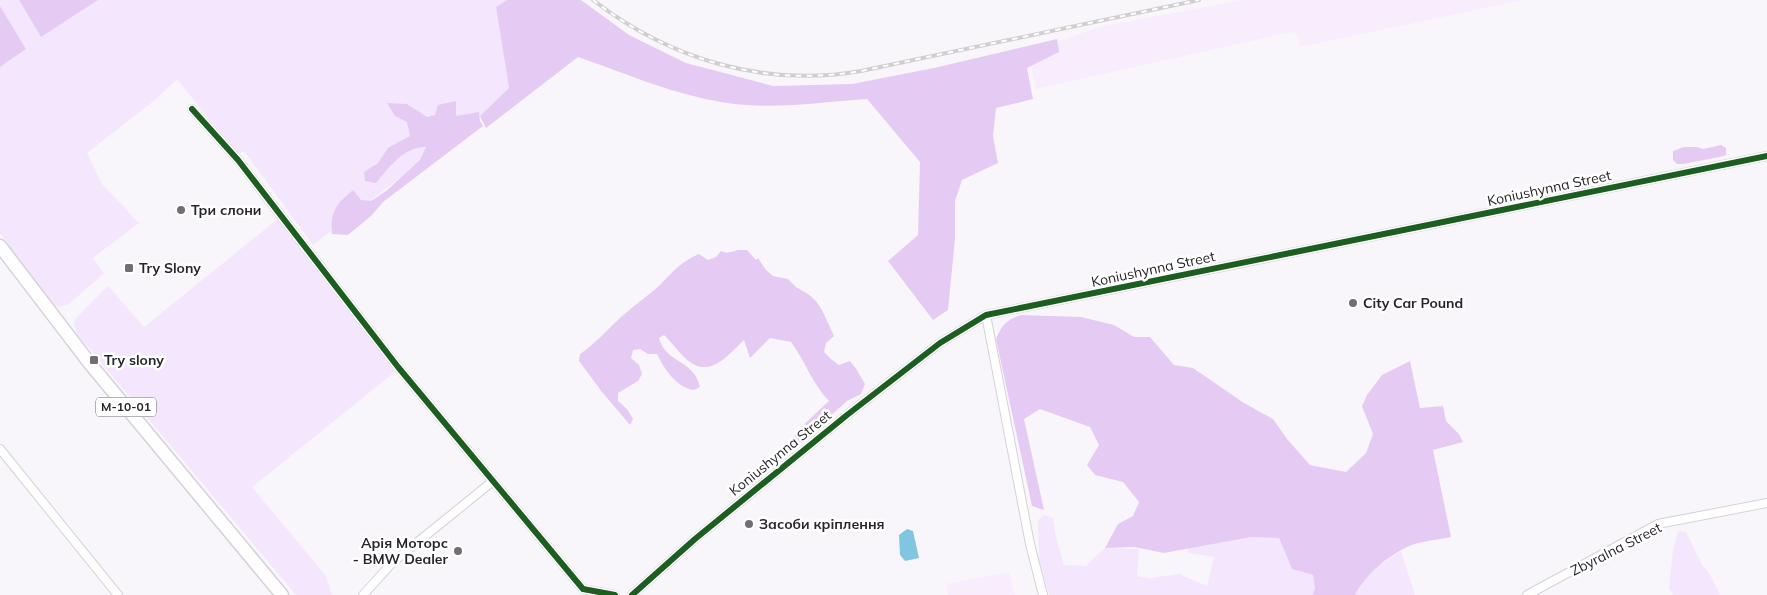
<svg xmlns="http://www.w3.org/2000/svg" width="1767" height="595" font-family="Mulish,sans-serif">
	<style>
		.built { fill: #f7edfd }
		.green { fill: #f4e6fd }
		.forest { fill: #e5cbf3 }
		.water { fill: #81c6e0 }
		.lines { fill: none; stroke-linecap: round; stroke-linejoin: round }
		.minor-casing { stroke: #d5d2d7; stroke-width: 10 }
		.trunk-casing { stroke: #d5d2d7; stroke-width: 15 }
		.minor { stroke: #fefefe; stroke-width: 8 }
		.trunk { stroke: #fefefe; stroke-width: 12 }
		.rail-casing { stroke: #d0cfd0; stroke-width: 4 }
		.rail { stroke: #fff; stroke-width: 2; stroke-dasharray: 5.5; stroke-linecap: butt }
		.cycleway-casing { stroke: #fff; stroke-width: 9 }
		.cycleway { stroke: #1b5e20; stroke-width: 6 }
		.poi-dot { fill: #726e74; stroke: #fff; stroke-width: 2 }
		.labels { text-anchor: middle; stroke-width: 5; stroke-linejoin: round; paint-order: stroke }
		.shield { fill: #fff; stroke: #69666b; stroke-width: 1 }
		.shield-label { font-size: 12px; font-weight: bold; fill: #29252c }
		.street-label { font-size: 14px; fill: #29252c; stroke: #fff }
		.poi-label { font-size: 14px; font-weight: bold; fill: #29252c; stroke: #fff; text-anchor: start }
	</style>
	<rect width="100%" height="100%" fill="#f9f6fb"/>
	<path class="built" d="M 1242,0 L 1523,0 L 1300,47 L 1297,34 L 1291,32 L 1036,89 L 1028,52 L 1099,27 Z
		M 1009,572 L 1015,595 L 948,595 L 946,584 Z"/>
	<path class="green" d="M 0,0 L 19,0 L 41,37 L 98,0 L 507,0 L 496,7 L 509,88 L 480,116 L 313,245 L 244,151 L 237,155 L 177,79 L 155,100 L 87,153 L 102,184 L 139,223 L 93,258 L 104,273 L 69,304 L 59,307 L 50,303 L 0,233 L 0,67 L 26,49 L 0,6 Z
		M 279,218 L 334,293 L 396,371 L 252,487 L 326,576 L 332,595 L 296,595 L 77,334 L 74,324 L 76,318 L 108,286 L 144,327 Z
		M 1045,515 L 1053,518 L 1057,542 L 1064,565 L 1086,566 L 1105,548 L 1139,549 L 1137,576 L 1150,578 L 1179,574 L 1207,586 L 1214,557 L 1188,553 L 1187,548 L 1251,537 L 1279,538 L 1292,569 L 1313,575 L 1315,590 L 1312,595 L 1049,595 L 1039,559 L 1038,520 Z
		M 1678,531 L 1686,532 L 1702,565 L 1709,573 L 1720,595 L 1673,595 L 1669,588 L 1673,550 Z
		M 1401,551 L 1415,595 L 1355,595 C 1365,575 1383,562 1401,551 Z"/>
	<path class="forest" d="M 19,0 L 98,0 L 41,37 Z
		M 507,0 L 581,0 L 629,35 L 686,63 L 773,86 L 852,84 L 934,68 L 1057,39 L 1059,52 L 1027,68 L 1033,99 L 996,108 L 993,136 L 998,163 L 962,180 L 955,201 L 955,239 L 948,310 L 933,320 L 888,261 L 918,235 L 920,162 L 867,99 C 820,102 775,110 727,103 C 675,95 627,74 578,57 L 486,128 L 480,116 L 509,88 L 496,7 Z
		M 0,6 L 26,49 L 0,67 Z
		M 456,101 L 456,116 L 479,112 L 480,121 L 483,126 L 383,202 L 371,216 L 348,235 L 332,234 C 330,212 336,204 353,190 L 361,200 L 371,201 L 386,191 L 420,160 L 426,147 C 405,146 389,167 376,183 L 365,181 L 364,172 L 378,163 L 388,148 L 410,136 L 407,122 L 395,116 L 387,103 L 407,104 L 427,117 L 435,115 L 438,105 Z
		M 1721,145 L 1726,148 L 1726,155 L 1720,157 L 1683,164 L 1677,164 L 1673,160 L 1673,151 L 1684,147 L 1697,147 L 1703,149 Z
		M 738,250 L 747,250 L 756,260 L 758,258 L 766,270 L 773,276 L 788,279 L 796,287 L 808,294 L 816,301 L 822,310 L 834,336 L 826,343 L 824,352 L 831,359 L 839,365 L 850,361 L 857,370 L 865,384 L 861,394 L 847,401 L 828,418 L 813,435 L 797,445 L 793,443 L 792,439 L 799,429 L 829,401 C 813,385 805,361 791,342 L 770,338 L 750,358 L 744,340 C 736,347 730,355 721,361 C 694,380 680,350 664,335 L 659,338 C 666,364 694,359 700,387 L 694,390 C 677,388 664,369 657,354 L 648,354 L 640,349 L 633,350 L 631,358 L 639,365 L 642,374 L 638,381 L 618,393 L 618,401 L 627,409 L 633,419 L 630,425 L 602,392 L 579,361 L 580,354 C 595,344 607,330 621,317 C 633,306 648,296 660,285 C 672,272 682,261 699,254 L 708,260 L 716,257 L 721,251 L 727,253 Z
		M 1021,315 L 1081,317 L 1114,325 L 1134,337 L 1150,337 L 1174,365 L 1193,368 L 1244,403 L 1273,419 L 1287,439 L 1310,465 L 1346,472 L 1366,453 L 1373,434 L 1362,406 L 1367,395 L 1382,375 L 1410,361 L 1420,408 L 1443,406 L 1446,421 L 1459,434 L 1463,442 L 1433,450 L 1451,537 C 1438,540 1421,541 1409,546 C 1388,556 1366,574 1355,595 L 1312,595 L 1315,589 L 1313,575 L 1292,569 L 1279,538 L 1251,537 L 1164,553 L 1134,547 L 1105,548 L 1118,524 L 1133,516 L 1139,502 L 1123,482 L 1095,475 L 1087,465 L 1099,445 L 1090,427 L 1040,409 L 1024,419 L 1044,510 L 1032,506 L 996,339 C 1001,326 1007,319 1021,315 Z"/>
	<path class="water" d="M 907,529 L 913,531 L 919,558 L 905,561 L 900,555 L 899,535 Z"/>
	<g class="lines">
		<defs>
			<path id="minor" d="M 192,109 L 238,160 L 398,367 L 583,589 L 615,595
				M 986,315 L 1030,544 L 1043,595
				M 0,449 L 118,595
				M 363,595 L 393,562 L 493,481
				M 632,595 L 695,539 L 847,415 L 940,343 L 986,315 L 1767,156
				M 1527,595 L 1658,524 L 1767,503"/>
			<path id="trunk" d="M 0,246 L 91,365 L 282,595"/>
		</defs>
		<use href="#minor" class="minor-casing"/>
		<use href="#trunk" class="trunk-casing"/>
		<use href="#minor" class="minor"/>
		<use href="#trunk" class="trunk"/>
		<defs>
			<path id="rail" d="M 593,0 C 669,59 764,88 861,71 L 1199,0"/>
		</defs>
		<use href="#rail" class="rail-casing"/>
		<use href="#rail" class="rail"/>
		<defs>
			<path id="cycleway" d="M 192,109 L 238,160 L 398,367 L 583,589 L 615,595
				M 632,595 L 695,539 L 847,415 L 940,343 L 986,315 L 1767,156"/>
		</defs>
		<use href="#cycleway" class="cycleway-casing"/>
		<use href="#cycleway" class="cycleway"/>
	</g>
	<g class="poi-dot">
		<circle cx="181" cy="210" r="5"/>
		<rect x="124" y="263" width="10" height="10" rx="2.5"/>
		<circle cx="1353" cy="303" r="5"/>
		<rect x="89" y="355" width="10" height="10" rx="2.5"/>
		<circle cx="749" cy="524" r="5"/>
		<circle cx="458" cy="551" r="5"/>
	</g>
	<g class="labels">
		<rect class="shield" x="96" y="397.5" width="60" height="19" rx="4"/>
		<g class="shield-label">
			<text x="126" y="411">М-10-01</text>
		</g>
		<g class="street-label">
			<text transform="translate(1549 188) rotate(-12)" y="5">Koniushynna Street</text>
			<text transform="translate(1153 269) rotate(-12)" y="5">Koniushynna Street</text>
			<text transform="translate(780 453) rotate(-39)" y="5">Koniushynna Street</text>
			<text transform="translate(1616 549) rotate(-27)" y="5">Zbyralna Street</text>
		</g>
		<g class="poi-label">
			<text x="191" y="215">Три слони</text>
			<text x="139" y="273">Try Slony</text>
			<text x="1363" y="308">City Car Pound</text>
			<text x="104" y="365">Try slony</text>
			<text x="759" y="529">Засоби кріплення</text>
			<text x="448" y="548" text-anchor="end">Арія Моторс<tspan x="448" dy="16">- BMW Dealer</tspan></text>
		</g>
	</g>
</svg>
